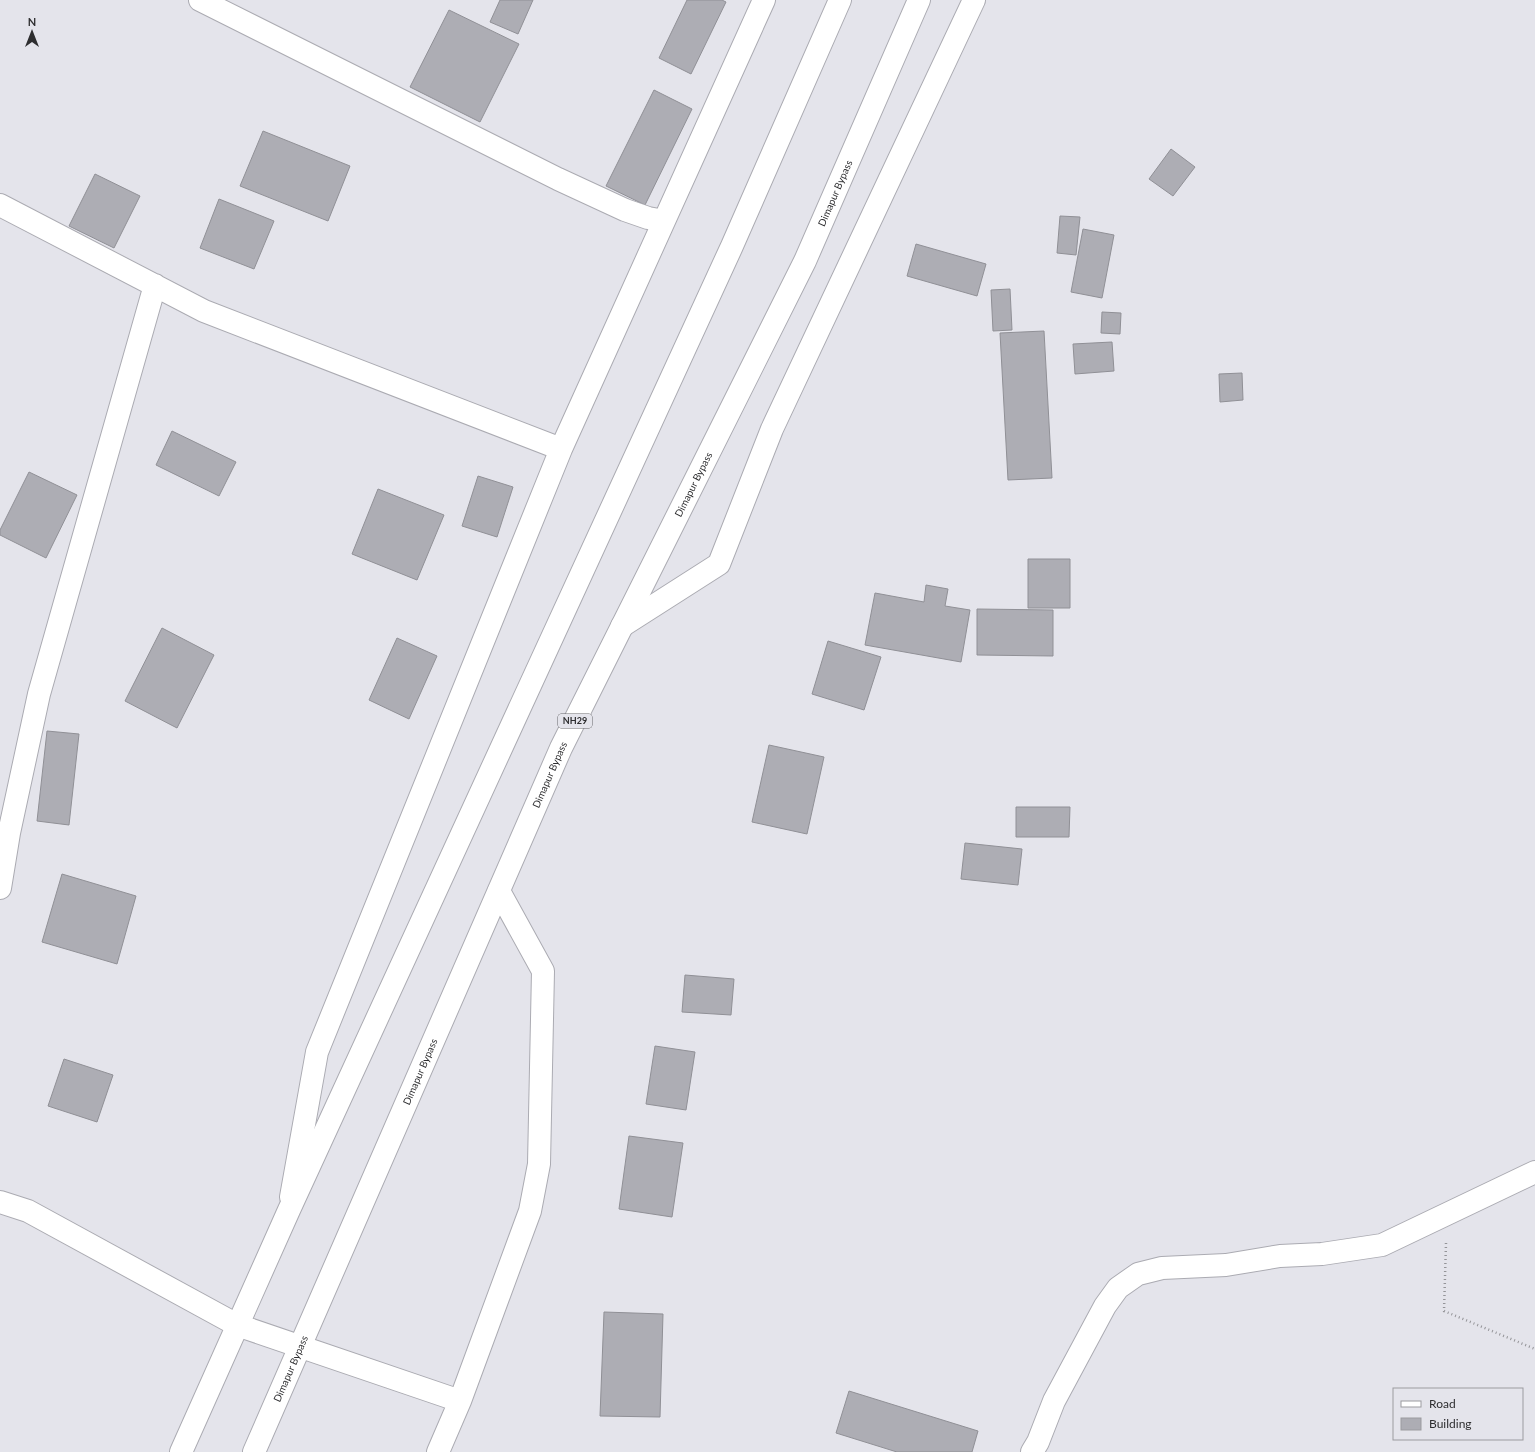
<svg xmlns="http://www.w3.org/2000/svg" width="1535" height="1452" font-family="Lato,sans-serif">
	<style>
		.building { fill: #adadb4; stroke: #909096 }
		.lines { fill: none; stroke-linecap: round; stroke-linejoin: round }
		.minor-casing { stroke: #ababb2; stroke-width: 24 }
		.highway-casing { stroke: #ababb2; stroke-width: 24 }
		.path { stroke: #949498; stroke-width: 2.5; stroke-dasharray: 1 3; stroke-linecap: butt }
		.minor { stroke: #fff; stroke-width: 22 }
		.highway { stroke: #fff; stroke-width: 22 }
		.labels { text-anchor: middle; stroke-width: 3; stroke-linejoin: round; paint-order: stroke }
		.shield { fill: #e4e4eb; stroke: #656568; stroke-width: 1 }
		.shield-label { font-size: 9px; font-weight: bold; fill: #2e2e30 }
		.street-label { font-size: 10px; fill: #2e2e30; stroke: #e4e4eb }
	</style>
	<rect width="100%" height="100%" fill="#e4e4eb"/>
	<path class="building" d="M 500,0 L 533,0 L 518,34 L 490,22 Z
		M 687,0 L 722,0 L 726,2 L 691,74 L 659,58 Z
		M 449,10 L 519,44 L 480,122 L 410,87 Z
		M 654,90 L 692,109 L 645,205 L 606,186 Z
		M 263,131 L 350,166 L 328,221 L 240,186 Z
		M 1171,149 L 1195,167 L 1173,196 L 1149,179 Z
		M 95,174 L 140,196 L 114,248 L 69,226 Z
		M 219,199 L 274,221 L 254,269 L 200,248 Z
		M 1060,216 L 1080,217 L 1076,255 L 1057,253 Z
		M 1083,229 L 1114,235 L 1102,298 L 1071,292 Z
		M 916,244 L 986,264 L 977,296 L 907,276 Z
		M 1010,289 L 1012,330 L 993,331 L 991,290 Z
		M 1102,312 L 1121,313 L 1120,334 L 1101,333 Z
		M 1044,331 L 1052,478 L 1008,480 L 1000,333 Z
		M 1112,342 L 1114,371 L 1075,374 L 1073,344 Z
		M 1242,373 L 1243,400 L 1220,402 L 1219,374 Z
		M 172,431 L 236,462 L 219,496 L 156,465 Z
		M 29,472 L 77,495 L 46,558 L 0,535 L 0,530 Z
		M 478,476 L 513,487 L 497,537 L 462,526 Z
		M 378,489 L 444,515 L 417,580 L 352,554 Z
		M 1028,559 L 1070,559 L 1070,608 L 1028,608 Z
		M 926,585 L 948,589 L 945,606 L 970,610 L 961,662 L 865,645 L 875,593 L 924,602 Z
		M 977,609 L 1053,610 L 1053,656 L 977,655 Z
		M 162,628 L 214,655 L 177,728 L 125,701 Z
		M 397,638 L 437,656 L 409,719 L 369,700 Z
		M 828,641 L 881,657 L 864,710 L 812,694 Z
		M 47,731 L 79,734 L 69,825 L 37,821 Z
		M 769,745 L 824,757 L 807,834 L 752,822 Z
		M 1016,807 L 1070,807 L 1069,837 L 1016,837 Z
		M 965,843 L 1022,849 L 1018,885 L 961,879 Z
		M 62,874 L 136,896 L 117,964 L 42,942 Z
		M 685,975 L 734,979 L 731,1015 L 682,1012 Z
		M 655,1046 L 695,1052 L 686,1110 L 646,1104 Z
		M 64,1059 L 113,1075 L 97,1122 L 48,1106 Z
		M 629,1136 L 683,1143 L 672,1217 L 619,1209 Z
		M 604,1312 L 663,1314 L 660,1417 L 600,1416 Z
		M 849,1391 L 978,1431 L 972,1452 L 897,1452 L 836,1433 Z"/>
	<g class="lines">
		<defs>
			<path id="minor" d="M 200,0 L 558,179 L 625,210 L 648,218 L 664,221
				M 0,205 L 204,311 L 561,449
				M 622,626 L 719,564 L 772,429 L 974,0
				M 0,888 L 9,833 L 39,694 L 155,285
				M 291,1197 L 317,1052 L 561,449 L 764,0
				M 0,1202 L 28,1211 L 237,1325 L 460,1401
				M 438,1452 L 460,1401 L 530,1211 L 539,1164 L 543,971 L 499,891
				M 1032,1452 L 1038,1442 L 1054,1401 L 1105,1306 L 1118,1288 L 1138,1274 L 1162,1268 L 1226,1265 L 1280,1256 L 1322,1254 L 1382,1245 L 1535,1172"/>
			<g id="highway">
				<path d="M 181,1452 L 289,1210 L 732,246 L 840,0"/>
				<path id="s1" d="M 254,1452 L 561,748 L 805,261 L 919,0"/>
			</g>
		</defs>
		<use href="#minor" class="minor-casing"/>
		<use href="#highway" class="highway-casing"/>
		<path class="path" d="M 1446,1243 L 1444,1311 L 1535,1349"/>
		<use href="#minor" class="minor"/>
		<use href="#highway" class="highway"/>
	</g>
	<g class="labels">
		<rect class="shield" x="558" y="714" width="34" height="14" rx="3"/>
		<g class="shield-label">
			<text x="575" y="724">NH29</text>
		</g>
		<g class="street-label">
			<text dy="4" stroke="none"><textPath href="#s1" startOffset="1387">Dimapur Bypass</textPath></text>
			<text dy="4" stroke="none"><textPath href="#s1" startOffset="1063">Dimapur Bypass</textPath></text>
			<text dy="4" stroke="none"><textPath href="#s1" startOffset="739">Dimapur Bypass</textPath></text>
			<text dy="4" stroke="none"><textPath href="#s1" startOffset="415">Dimapur Bypass</textPath></text>
			<text dy="4" stroke="none"><textPath href="#s1" startOffset="91">Dimapur Bypass</textPath></text>
		</g>
	</g>
	<rect x="1393" y="1388" width="130" height="52" fill="#e4e4eb" stroke="#9b9ba0"/>
	<rect x="1401" y="1401" width="20" height="6" fill="#ffffff" stroke="#9b9ba0"/>
	<text x="1429" y="1408" font-size="12" fill="#2e2e30">Road</text>
	<rect x="1401" y="1418" width="20" height="12" fill="#adadb4" stroke="#9b9ba0"/>
	<text x="1429" y="1428" font-size="12" fill="#2e2e30">Building</text>
	<g transform="translate(32 32)" stroke="#e4e4eb" stroke-width="3" paint-order="stroke">
	<path d="M0-3L7 15L0 10L-7 15Z" fill="#2e2e30"/>
	<text y="-6" font-size="11" font-weight="bold" text-anchor="middle" fill="#2e2e30">N</text>
	</g>
</svg>
